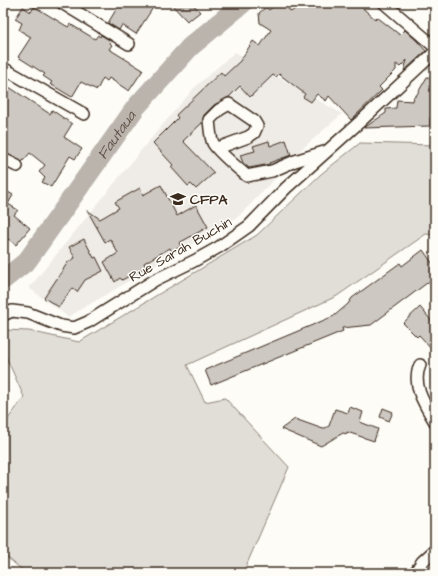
<svg xmlns="http://www.w3.org/2000/svg" width="438" height="576" font-family="'Architects Daughter',sans-serif">
	<style>
		.built { fill: #efece7 }
		.green { fill: #e1ded7; stroke: #8e847a }
		.lines { fill: none; stroke-linecap: round; stroke-linejoin: round }
		.river { stroke: #bbb4ad; stroke-width: 20 }
		.building { fill: #cdc8c2; stroke: #3b2a1e }
		.minor-casing { stroke: #3b2a1e; stroke-width: 14 }
		.minor { stroke: #fdfcf7; stroke-width: 11 }
		.labels { text-anchor: middle; stroke-width: 3; stroke-linejoin: round; paint-order: stroke }
		.poi-label { font-size: 14px; font-weight: bold; fill: #3b2a1e; stroke: #fdfcf7; text-anchor: start }
		.street-label { font-size: 14px; fill: #3b2a1e; stroke: #fdfcf7 }
		.water-label { font-size: 15px; font-style: italic; fill: #615349; stroke: #fdfcf7 }
	</style>
	<rect width="100%" height="100%" fill="#fdfcf7"/>
	<filter id="ink" filterUnits="userSpaceOnUse"><feTurbulence type="fractalNoise" baseFrequency=".025" numOctaves="2"/><feDisplacementMap in="SourceGraphic" scale="8" xChannelSelector="R" yChannelSelector="G"/><feConvolveMatrix kernelMatrix="1 2 1 2 8 2 1 2 1" color-interpolation-filters="sRGB"/></filter>
	<g filter="url(#ink)">
		<path class="built" d="M 235,52 L 342,114 L 295,155 L 272,182 L 239,216 L 68,317 L 29,288 L 148,142 L 194,88 Z"/>
		<path class="green" d="M 360,143 L 435,145 L 435,235 L 426,234 L 337,296 L 187,365 L 205,402 L 225,398 L 289,467 L 243,573 L 26,573 L 3,554 L 3,426 L 24,397 L 3,350 L 3,330 L 29,331 L 79,342 L 257,235 L 321,174 Z"/>
		<g class="lines">
			<path class="river" id="s1" d="M 3,280 L 27,261 L 136,107 L 190,47 L 243,3"/>
		</g>
		<path class="building" d="M 120,3 L 156,3 L 136,34 L 122,25 L 119,30 L 108,23 Z
			M 170,3 L 192,3 L 200,12 L 191,19 L 190,18 L 187,21 Z
			M 277,3 L 283,3 L 291,12 L 302,3 L 357,3 L 375,19 L 377,17 L 400,35 L 405,30 L 417,41 L 426,51 L 404,71 L 407,60 L 400,67 L 396,64 L 396,70 L 379,87 L 382,90 L 351,120 L 329,96 L 326,101 L 317,94 L 311,102 L 303,97 L 305,94 L 279,74 L 276,77 L 273,75 L 250,97 L 240,86 L 229,97 L 214,105 L 204,115 L 202,123 L 183,141 L 214,173 L 196,189 L 191,184 L 188,186 L 171,167 L 173,165 L 153,143 L 178,118 L 176,115 L 221,72 L 224,76 L 240,61 L 253,41 L 260,46 L 271,30 L 260,23 L 259,13 L 266,7 L 269,10 Z
			M 23,7 L 31,12 L 34,7 L 40,10 L 68,27 L 70,24 L 95,39 L 98,35 L 100,37 L 101,35 L 111,41 L 110,43 L 112,45 L 109,49 L 143,70 L 129,91 L 109,78 L 107,81 L 103,78 L 97,90 L 81,82 L 72,97 L 50,84 L 52,82 L 43,76 L 45,74 L 18,57 L 31,37 L 19,30 L 22,23 L 15,19 Z
			M 427,77 L 435,78 L 435,118 L 430,118 L 430,126 L 364,128 L 386,113 L 386,109 L 396,108 L 397,100 L 413,101 L 414,96 L 416,96 Z
			M 3,83 L 50,114 L 52,110 L 72,124 L 64,137 L 82,149 L 75,159 L 70,156 L 51,187 L 42,182 L 45,178 L 39,172 L 45,165 L 30,153 L 22,162 L 3,152 Z
			M 286,140 L 291,155 L 269,163 L 270,164 L 249,168 L 243,163 L 240,155 L 255,151 L 253,146 L 269,141 L 270,146 Z
			M 161,185 L 177,216 L 196,205 L 208,227 L 179,243 L 181,246 L 172,252 L 170,248 L 144,263 L 146,267 L 122,280 L 120,278 L 115,282 L 104,262 L 118,253 L 110,239 L 105,242 L 87,210 L 100,219 L 119,208 L 115,202 L 140,188 L 143,195 Z
			M 3,189 L 13,195 L 8,204 L 18,210 L 14,215 L 30,228 L 16,245 L 3,235 Z
			M 84,239 L 94,258 L 96,257 L 103,271 L 85,280 L 77,292 L 72,288 L 59,307 L 44,298 L 68,262 L 75,258 L 69,247 Z
			M 423,250 L 435,267 L 435,277 L 371,325 L 342,328 L 343,331 L 211,385 L 205,370 L 334,316 L 348,304 L 352,298 L 400,263 L 402,266 Z
			M 420,307 L 435,325 L 435,334 L 431,337 L 435,344 L 435,352 L 419,335 L 417,337 L 403,323 Z
			M 350,407 L 363,412 L 360,422 L 378,429 L 374,441 L 347,432 L 347,434 L 343,433 L 321,446 L 281,429 L 295,419 L 323,429 L 329,426 L 335,409 L 348,413 Z
			M 383,408 L 393,412 L 389,421 L 380,417 Z"/>
		<g class="lines">
			<defs>
				<path id="minor" d="M 62,3 L 129,44
					M 384,3 L 435,47
					M 3,68 L 84,114
					M 218,148 L 248,137 L 254,133 L 257,126 L 254,121 L 229,104 L 219,110 L 209,120 C 210,127 210,137 213,143 C 216,150 240,170 247,176 L 272,171 L 295,161 L 324,152
					M 3,159 L 17,166
					M 3,315 L 12,311 L 28,313 L 61,326 L 74,328 L 88,322 L 155,280 L 194,261 L 219,247 L 249,226 L 286,188 L 363,119 L 435,52
					M 420,365 C 411,385 425,405 435,422
					M 415,573 L 422,562 L 435,550"/>
			</defs>
			<use href="#minor" class="minor-casing"/>
			<use href="#minor" class="minor"/>
		</g>
	</g>
	<defs>
		<symbol id="university-bare" viewBox="-9 -9 18 18"><path d="M0-5L7-2L0 1L-7-2ZM-4 1L0 2.5L4 1V4Q0 6-4 4Z" fill="#3b2a1e" stroke="#fdfcf7" stroke-width="2.5" paint-order="stroke"/></symbol>
	</defs>
	<g fill-rule="evenodd">
		<use href="#university-bare" x="167" y="188" width="22" height="22"/>
	</g>
	<g class="labels">
		<g class="poi-label">
			<text x="190" y="204">CFPA</text>
		</g>
		<g class="street-label">
			<text transform="translate(180 249) rotate(-30)" y="5">Rue Sarah Buchin</text>
		</g>
		<g class="water-label">
			<text dy="5" stroke="none"><textPath href="#s1" startOffset="185">Fautaua</textPath></text>
		</g>
	</g>
	<rect width="438" height="576" fill="none" stroke="#fdfcf7" stroke-width="16"/>
	<rect x="8" y="8" width="422" height="560" fill="none" stroke="#3b2a1e" stroke-width="1.5" filter="url(#ink)"/>
</svg>
